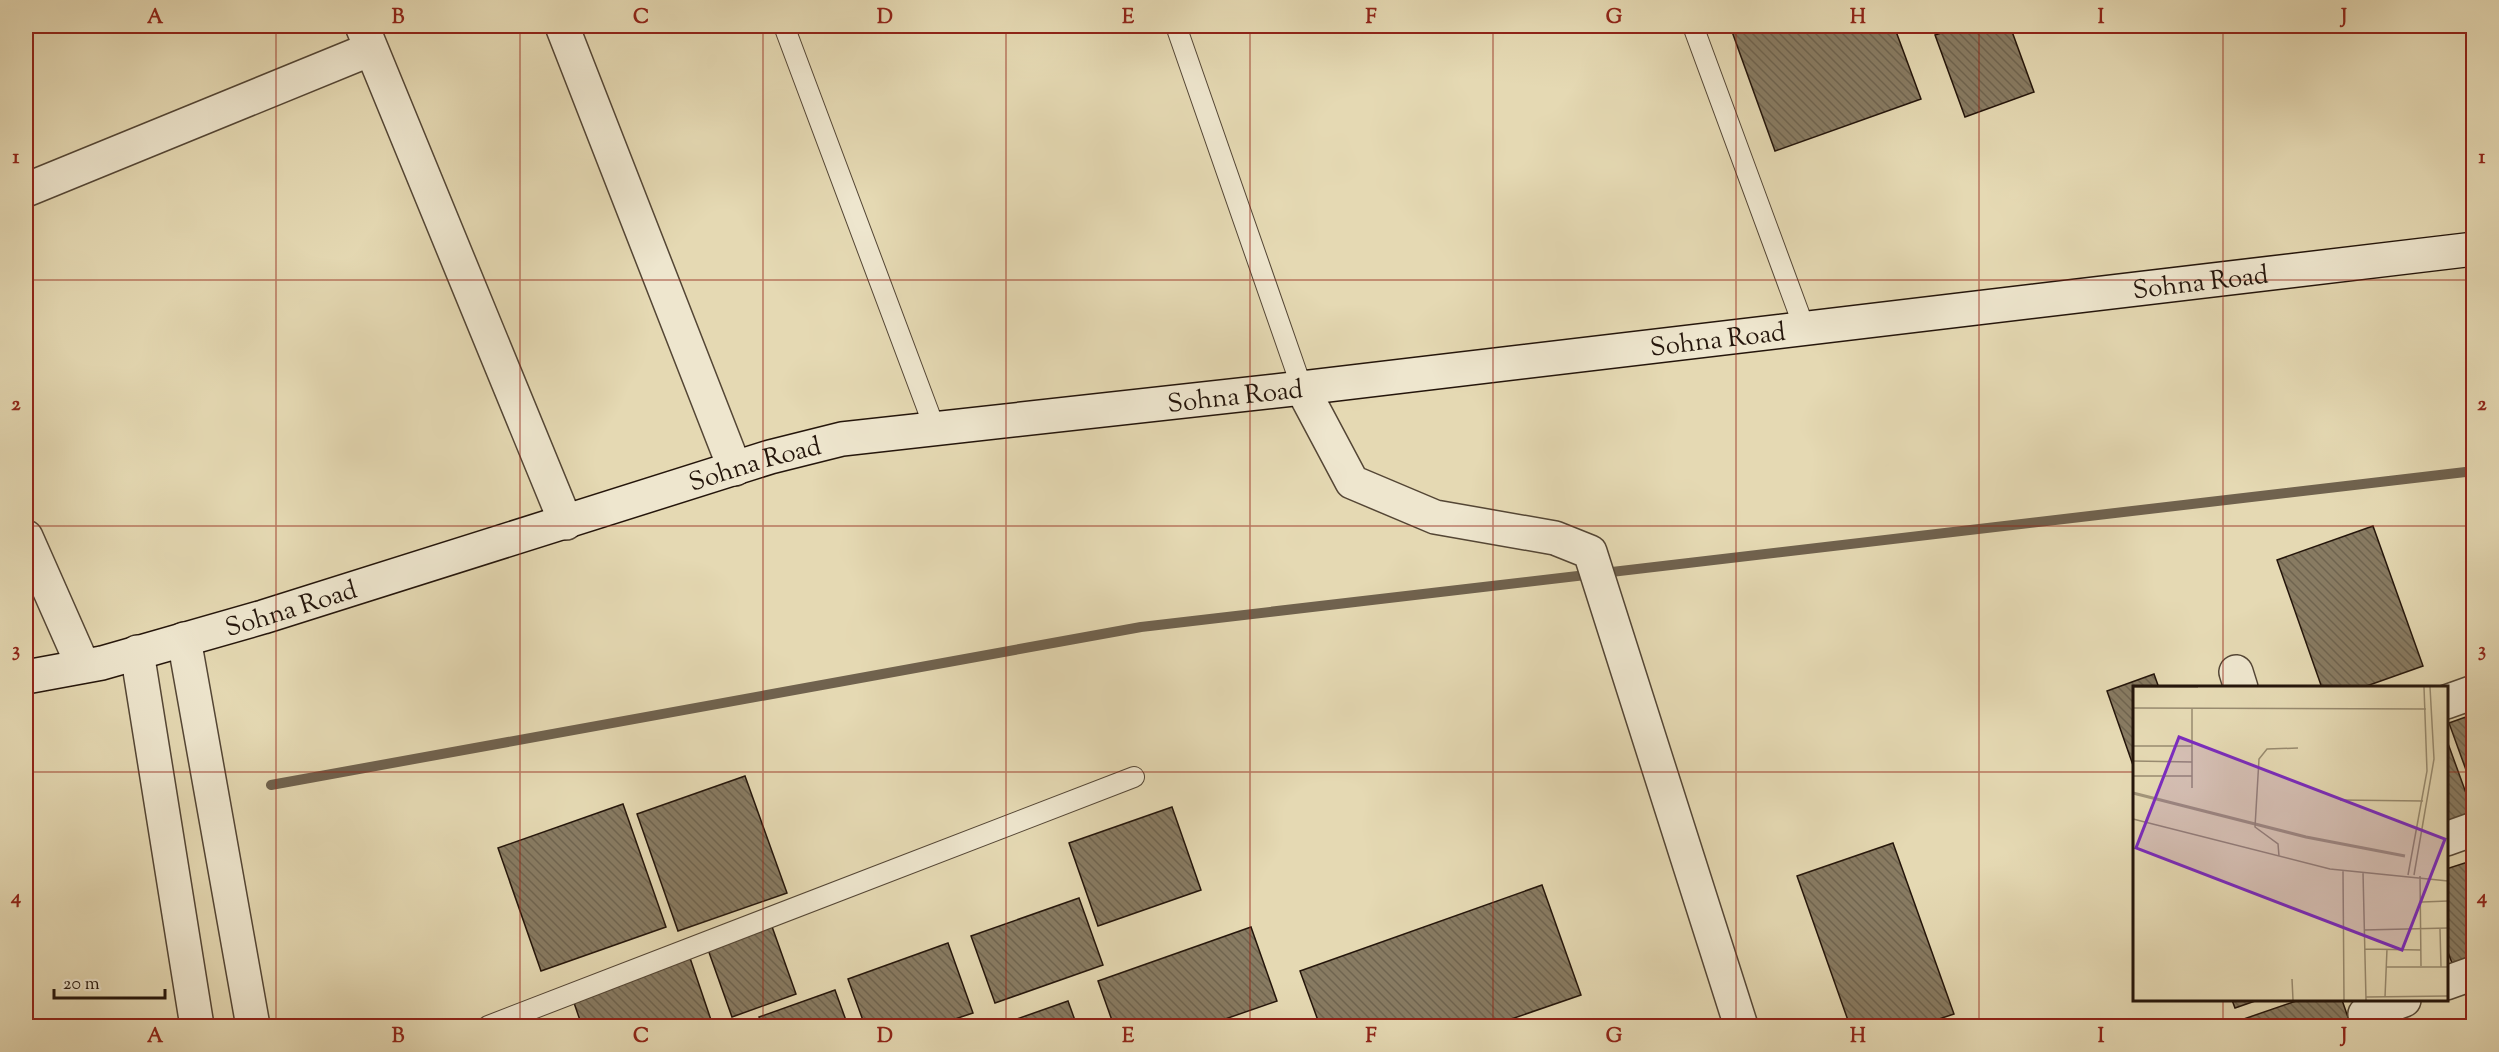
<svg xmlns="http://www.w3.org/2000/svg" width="2499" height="1052" font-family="'Sorts Mill Goudy',serif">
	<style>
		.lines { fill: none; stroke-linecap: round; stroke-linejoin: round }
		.stream { stroke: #70624e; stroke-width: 10 }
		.building { fill: url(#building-back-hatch); stroke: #24150b; stroke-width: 1.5 }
		.service-casing { stroke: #544635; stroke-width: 22 }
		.minor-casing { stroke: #544635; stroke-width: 36 }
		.tertiary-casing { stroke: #544635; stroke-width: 36 }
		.secondary-casing { stroke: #24150b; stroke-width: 36 }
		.service { stroke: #eee6ce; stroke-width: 20 }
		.minor { stroke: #eee6ce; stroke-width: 33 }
		.tertiary { stroke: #eee6ce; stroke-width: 33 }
		.secondary { stroke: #eee6ce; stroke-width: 33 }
		.grid { fill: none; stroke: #8f2418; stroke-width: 1.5; stroke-opacity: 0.55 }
		.labels { text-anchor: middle; stroke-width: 4.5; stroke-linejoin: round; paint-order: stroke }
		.street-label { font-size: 26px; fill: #24150b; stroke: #eee6ce }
		.inset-river { fill: none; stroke: #a3967a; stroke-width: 3 }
		.inset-road { fill: none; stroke: #988b70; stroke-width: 1.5 }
		.view { fill: #7b2cbf; fill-opacity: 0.15; stroke: #7b2cbf; stroke-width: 3 }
		.inset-edge { fill: none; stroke: #24150b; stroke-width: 3 }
		.neatline { fill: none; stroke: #8f2418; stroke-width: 2 }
		.grid-label { font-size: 20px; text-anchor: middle; font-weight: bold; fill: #8f2418 }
	</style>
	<defs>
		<pattern id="building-back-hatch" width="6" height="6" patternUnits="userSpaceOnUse" patternTransform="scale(1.5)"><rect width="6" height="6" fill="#887b62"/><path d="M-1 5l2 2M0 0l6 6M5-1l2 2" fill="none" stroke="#6f644f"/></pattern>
	</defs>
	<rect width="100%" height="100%" fill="#e5d9b3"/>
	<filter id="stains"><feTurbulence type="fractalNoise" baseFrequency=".00333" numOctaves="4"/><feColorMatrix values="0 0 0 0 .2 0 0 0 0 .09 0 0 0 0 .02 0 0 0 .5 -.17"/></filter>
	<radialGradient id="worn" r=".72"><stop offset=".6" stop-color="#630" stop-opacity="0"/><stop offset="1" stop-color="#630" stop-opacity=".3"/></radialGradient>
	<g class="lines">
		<path class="stream" d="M 271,785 L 1141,627 L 2474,471"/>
	</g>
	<path class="building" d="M 1730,26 L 1894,26 L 1921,99 L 1775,151 Z
		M 1963,26 L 2010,26 L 2034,92 L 1965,117 L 1935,35 Z
		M 2373,526 L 2423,666 L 2361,688 L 2322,688 L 2277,560 Z
		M 2154,674 L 2159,688 L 2134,688 L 2134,768 L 2107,691 Z
		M 2474,714 L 2474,792 L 2449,723 Z
		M 2446,738 L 2474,815 L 2446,826 Z
		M 745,776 L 787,893 L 678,931 L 637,814 Z
		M 623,804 L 666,927 L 541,971 L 498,848 Z
		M 1172,807 L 1201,890 L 1098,926 L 1069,843 Z
		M 1893,843 L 1954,1014 L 1918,1026 L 1850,1026 L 1797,876 Z
		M 2474,860 L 2474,965 L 2455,971 L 2446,947 L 2446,869 Z
		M 1542,885 L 1581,995 L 1491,1026 L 1320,1026 L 1300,971 Z
		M 1079,898 L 1103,965 L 995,1003 L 971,936 Z
		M 770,921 L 796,994 L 732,1017 L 706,944 Z
		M 1251,927 L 1277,1001 L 1205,1026 L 1114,1026 L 1098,981 Z
		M 948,943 L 973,1013 L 934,1026 L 865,1026 L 848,979 Z
		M 689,955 L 711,1020 L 692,1026 L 582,1026 L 572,997 Z
		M 835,990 L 848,1026 L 762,1026 L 759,1017 Z
		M 2232,1000 L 2258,1000 L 2235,1008 Z
		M 2299,1000 L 2342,1000 L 2351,1026 L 2236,1026 L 2235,1022 Z
		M 1068,1001 L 1077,1026 L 997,1026 Z"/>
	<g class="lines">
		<defs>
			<path id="service" d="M 784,26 L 935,429
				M 1176,26 L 1302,388
				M 1693,26 L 1804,327
				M 488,1026 L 1134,777"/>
			<path id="minor" d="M 362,26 L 566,523
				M 562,26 L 735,469
				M 26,190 L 371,49
				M 1302,388 L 1352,482 L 1435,517 L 1555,538 L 1590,552 L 1741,1026
				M 26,537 L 83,666
				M 2236,672 L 2241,688
				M 2446,702 L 2474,692
				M 2446,839 L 2474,829
				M 2446,983 L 2474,973
				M 2365,1014 L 2404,1000"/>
			<path id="tertiary" d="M 184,639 L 253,1026
				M 137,652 L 197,1026"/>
			<g id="secondary">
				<path id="s1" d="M 26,677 L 102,663 L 263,617 L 770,457 L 842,439 L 1302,388 L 2474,249"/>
			</g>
		</defs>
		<use href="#service" class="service-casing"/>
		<use href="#minor" class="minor-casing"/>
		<use href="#tertiary" class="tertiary-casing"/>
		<use href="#secondary" class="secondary-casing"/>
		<use href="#service" class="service"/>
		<use href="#minor" class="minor"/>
		<use href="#tertiary" class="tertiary"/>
		<use href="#secondary" class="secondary"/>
	</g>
	<path class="grid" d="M 276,26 L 276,1026M 520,26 L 520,1026M 763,26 L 763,1026M 1006,26 L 1006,1026M 1250,26 L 1250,1026M 1493,26 L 1493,1026M 1736,26 L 1736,1026M 1979,26 L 1979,1026M 2223,26 L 2223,688M 26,280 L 2474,280M 26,526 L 2474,526M 26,772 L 2134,772M 2446,772 L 2474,772M 2223,1000 L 2223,1026"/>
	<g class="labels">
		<g class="street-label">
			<text dy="9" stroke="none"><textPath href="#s1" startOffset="2218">Sohna Road</textPath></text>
			<text dy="9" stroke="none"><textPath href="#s1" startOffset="1732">Sohna Road</textPath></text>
			<text dy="9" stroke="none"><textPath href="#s1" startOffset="1246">Sohna Road</textPath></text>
			<text dy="9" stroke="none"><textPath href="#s1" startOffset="760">Sohna Road</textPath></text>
			<text dy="9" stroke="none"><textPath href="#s1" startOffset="274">Sohna Road</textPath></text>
		</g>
	</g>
	<g transform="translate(2133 686)">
		<rect width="315" height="315" fill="#e5d9b3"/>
		<path class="inset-river" d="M 0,107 L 173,151 L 272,170"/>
		<path class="inset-road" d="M 0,1 L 65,1M 0,22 L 293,23M 0,60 L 59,60M 0,75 L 59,76M 0,90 L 59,90M 59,102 L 59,23M 207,114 L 290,115M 0,133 L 197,183 L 315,195M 146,170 L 145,158 L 122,141 L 126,73 L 134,63 L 165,62M 210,185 L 211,314M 230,186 L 233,314M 275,189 L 294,85 L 291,1M 281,189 L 301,73 L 297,1M 287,190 L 288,280M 289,216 L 315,215M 307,243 L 308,281M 231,244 L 315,242M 232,263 L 288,264M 253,281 L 315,281M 159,293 L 160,314M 233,311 L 315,310M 252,311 L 254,263"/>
		<path class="view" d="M 46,51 L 312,153 L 269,264 L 3,162 Z"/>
		<rect width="315" height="315" class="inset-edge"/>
	</g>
	<rect width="2499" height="1052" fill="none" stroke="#e5d9b3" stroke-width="66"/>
	<path d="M54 989v9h111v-9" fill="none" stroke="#24150b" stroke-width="3"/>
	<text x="63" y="989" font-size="18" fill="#24150b" stroke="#eee6ce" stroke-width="4.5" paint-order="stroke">20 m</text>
	<rect x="33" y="33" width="2433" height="986" class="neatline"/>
	<g class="grid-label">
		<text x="155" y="23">A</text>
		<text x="398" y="23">B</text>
		<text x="641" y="23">C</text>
		<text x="885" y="23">D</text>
		<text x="1128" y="23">E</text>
		<text x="1371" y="23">F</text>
		<text x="1614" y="23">G</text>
		<text x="1858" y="23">H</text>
		<text x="2101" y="23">I</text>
		<text x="2344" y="23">J</text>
		<text x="16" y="163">1</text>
		<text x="2482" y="163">1</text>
		<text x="16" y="410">2</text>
		<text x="2482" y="410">2</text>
		<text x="16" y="656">3</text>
		<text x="2482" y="656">3</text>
		<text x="16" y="903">4</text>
		<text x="2482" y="903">4</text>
		<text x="155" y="1042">A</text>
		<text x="398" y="1042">B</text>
		<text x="641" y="1042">C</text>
		<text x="885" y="1042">D</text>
		<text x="1128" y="1042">E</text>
		<text x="1371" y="1042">F</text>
		<text x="1614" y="1042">G</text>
		<text x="1858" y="1042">H</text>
		<text x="2101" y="1042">I</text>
		<text x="2344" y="1042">J</text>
	</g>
	<rect width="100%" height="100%" filter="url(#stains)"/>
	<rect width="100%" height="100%" fill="url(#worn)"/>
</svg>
